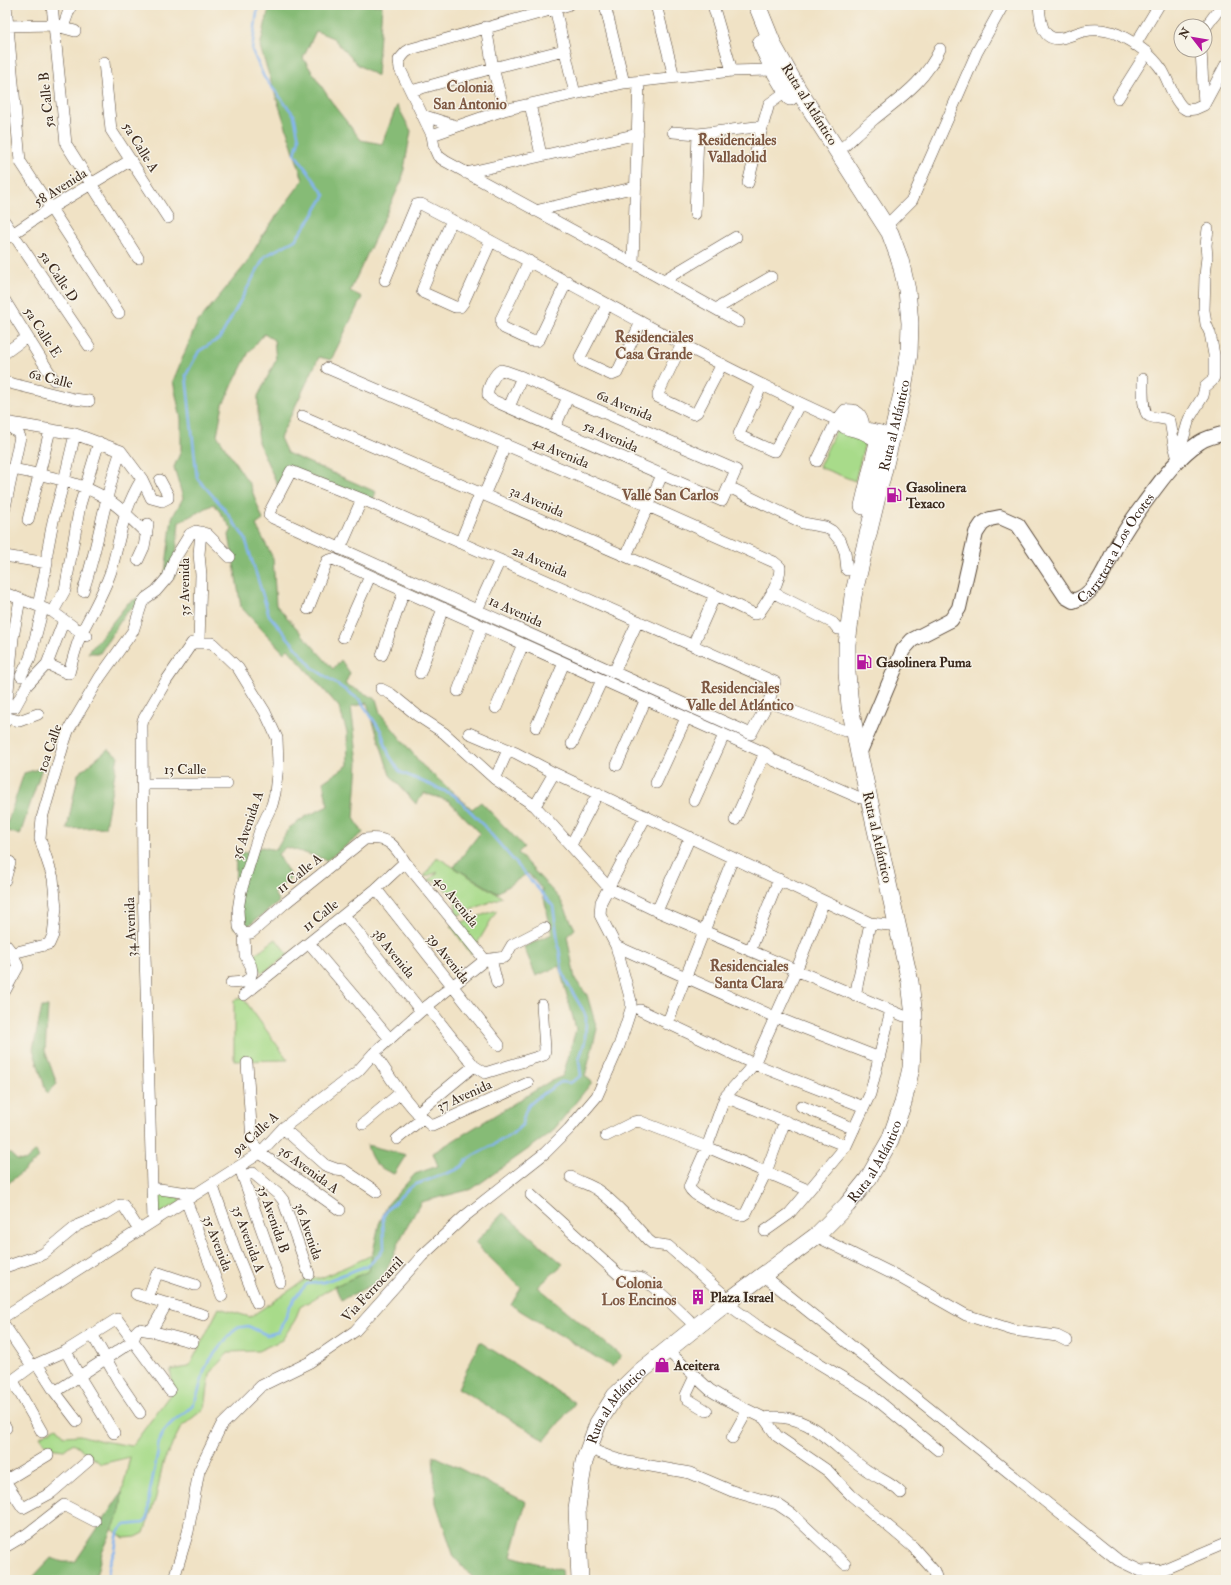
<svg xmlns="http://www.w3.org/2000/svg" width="1231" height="1585" font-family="'IM FELL Double Pica',serif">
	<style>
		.green { fill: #a8db8a; stroke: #728254 }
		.forest { fill: #86bb76; stroke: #60724a }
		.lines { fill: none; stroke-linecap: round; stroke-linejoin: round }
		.stream { stroke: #85b5f1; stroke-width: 2.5 }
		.minor-casing { stroke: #564637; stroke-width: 12 }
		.major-casing { stroke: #564637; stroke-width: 16 }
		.highway-casing { stroke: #564637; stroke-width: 18 }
		.minor { stroke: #fff; stroke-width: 11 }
		.major { stroke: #fff; stroke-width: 14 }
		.highway { stroke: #fff; stroke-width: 17 }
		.labels { text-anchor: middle; stroke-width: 3; stroke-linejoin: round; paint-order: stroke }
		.street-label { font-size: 14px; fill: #3b2a1e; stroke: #f7f3e8 }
		.poi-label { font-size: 14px; font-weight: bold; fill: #3b2a1e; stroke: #f7f3e8; text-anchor: start }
		.neighbourhood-label { font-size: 15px; font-weight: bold; fill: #7d5741; stroke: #f7f3e8 }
	</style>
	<rect width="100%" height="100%" fill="#f7f3e8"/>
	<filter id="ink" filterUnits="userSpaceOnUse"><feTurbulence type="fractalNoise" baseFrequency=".025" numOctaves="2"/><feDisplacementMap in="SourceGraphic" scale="8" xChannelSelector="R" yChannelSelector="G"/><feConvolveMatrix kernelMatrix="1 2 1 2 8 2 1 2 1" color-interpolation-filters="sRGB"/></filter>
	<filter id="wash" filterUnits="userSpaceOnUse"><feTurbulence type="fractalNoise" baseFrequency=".012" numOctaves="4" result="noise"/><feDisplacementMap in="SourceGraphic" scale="16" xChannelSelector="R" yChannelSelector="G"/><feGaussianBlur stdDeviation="0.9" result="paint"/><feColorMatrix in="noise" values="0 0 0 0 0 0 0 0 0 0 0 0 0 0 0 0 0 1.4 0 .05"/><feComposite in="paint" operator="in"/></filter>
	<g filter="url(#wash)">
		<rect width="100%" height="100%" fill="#f0e2c5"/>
		<path class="green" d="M 840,421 L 866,439 L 855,481 L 819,467 Z
			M 437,857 L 502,897 L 456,916 L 455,895 L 445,890 L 442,881 L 428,881 L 438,872 L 424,877 Z
			M 497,910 L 471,954 L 451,926 Z
			M 276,939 L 288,955 L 262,973 L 251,957 Z
			M 243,998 L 288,1060 L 234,1061 L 234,1000 Z
			M 155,1194 L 179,1197 L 180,1202 L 157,1215 Z
			M 372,1255 L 369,1271 L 335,1286 L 300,1307 L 295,1320 L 282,1340 L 258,1351 L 228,1352 L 210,1374 L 205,1408 L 181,1427 L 163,1463 L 156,1497 L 144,1533 L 136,1537 L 124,1538 L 112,1529 L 120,1512 L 122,1492 L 130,1457 L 101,1464 L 73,1443 L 64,1450 L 48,1448 L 40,1436 L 57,1427 L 64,1436 L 80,1435 L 102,1441 L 132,1446 L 174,1389 L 170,1370 L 189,1367 L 219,1308 L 250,1317 L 308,1278 L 321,1278 Z"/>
		<path class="forest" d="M 274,5 L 382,5 L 377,76 L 357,64 L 333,38 L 316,31 L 303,58 L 335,107 L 361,140 L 382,144 L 397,105 L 411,131 L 402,180 L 350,291 L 362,297 L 331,360 L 319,357 L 280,438 L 287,453 L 376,492 L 373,500 L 286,467 L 278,486 L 258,442 L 258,396 L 276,360 L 274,340 L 264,334 L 249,352 L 223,404 L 217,435 L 250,485 L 263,520 L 256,525 L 273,558 L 276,605 L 333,669 L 341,660 L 350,673 L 345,684 L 376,699 L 380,713 L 422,765 L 472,809 L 481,802 L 524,847 L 518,853 L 560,899 L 575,929 L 567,936 L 575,979 L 587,995 L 597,1029 L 585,1076 L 592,1082 L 551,1133 L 472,1189 L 421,1202 L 402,1236 L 382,1280 L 341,1300 L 335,1286 L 369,1271 L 379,1224 L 388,1204 L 415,1174 L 438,1166 L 433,1153 L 549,1082 L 563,1076 L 576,1029 L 559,966 L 536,976 L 524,947 L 552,934 L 542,889 L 528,873 L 497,893 L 454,867 L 480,833 L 449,801 L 424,793 L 416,804 L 390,775 L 367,703 L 351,707 L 358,762 L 354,818 L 363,833 L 327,860 L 286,847 L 278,854 L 291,877 L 274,893 L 279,902 L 249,925 L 234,928 L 236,855 L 262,847 L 276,850 L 289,828 L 305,817 L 328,806 L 323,782 L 348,765 L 347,732 L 339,707 L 288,649 L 284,653 L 241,607 L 229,535 L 232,529 L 214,504 L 179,522 L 174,577 L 125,614 L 100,653 L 88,653 L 128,603 L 148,593 L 165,573 L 172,518 L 183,498 L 174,467 L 181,451 L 181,419 L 173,381 L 197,323 L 246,264 L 264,233 L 303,180 L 260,47 L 268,12 Z
			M 108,749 L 118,756 L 105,827 L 67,829 L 78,774 Z
			M 42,768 L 20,835 L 5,830 L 24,773 Z
			M 42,1007 L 48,1007 L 45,1051 L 57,1084 L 47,1094 L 33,1049 Z
			M 367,1145 L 406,1155 L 394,1174 C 377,1167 372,1163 367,1145 Z
			M 5,1149 L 17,1160 L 25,1161 L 36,1151 L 39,1158 L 5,1186 Z
			M 503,1213 L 563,1264 L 538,1287 L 621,1356 L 612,1367 L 511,1305 L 521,1288 L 475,1243 Z
			M 480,1342 L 575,1403 L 545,1440 L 458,1388 Z
			M 433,1455 L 526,1502 L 511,1556 L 561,1570 L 562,1580 L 475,1580 L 454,1557 L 436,1503 Z
			M 122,1492 L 120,1512 L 102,1553 L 95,1580 L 35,1580 L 34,1576 L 51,1558 L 63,1562 L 75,1562 Z"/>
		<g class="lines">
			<path class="stream" d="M 107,1580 L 110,1563 L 115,1550 L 118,1532 L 124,1525 L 144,1523 L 148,1518 L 149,1496 L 158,1452 C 156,1436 169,1424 181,1415 C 184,1413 188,1410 191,1407 C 200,1396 200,1380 206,1367 C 213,1353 226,1340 236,1328 L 248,1326 L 267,1335 L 278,1332 L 285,1319 L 290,1306 L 298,1294 L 307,1284 L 324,1282 L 358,1269 L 369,1265 L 378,1256 L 384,1247 L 383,1217 L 388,1209 L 408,1189 L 414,1185 L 456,1170 L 462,1166 L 468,1159 L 512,1134 L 522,1125 L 525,1112 L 529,1105 L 537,1098 L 561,1082 L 570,1083 L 581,1076 L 579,1060 L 585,1041 L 586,1017 L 583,1010 L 567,983 L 562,970 L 553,906 L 477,818 L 454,795 L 400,772 L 389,755 L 381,731 L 360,700 L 313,668 L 269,615 L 245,538 L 222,506 L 197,478 L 186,375 L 199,351 L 220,338 L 265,256 L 295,240 L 311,218 L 325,195 L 295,154 L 299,139 L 294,115 L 264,77 L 252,50 L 258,5"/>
		</g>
	</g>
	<g filter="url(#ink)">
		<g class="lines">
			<defs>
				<path id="minor" d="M 6,5 L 20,161 L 119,313
					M 52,5 L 66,144 L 138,258
					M 568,5 L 411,49 L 406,52 L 399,60 L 400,69 L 432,135 L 434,147 L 438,156 L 445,161 L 633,263 L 739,322
					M 605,5 L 624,83
					M 656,5 L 674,77
					M 713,5 L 732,71
					M 1039,5 C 1040,18 1041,42 1061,38 C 1069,37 1076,33 1084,31 C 1094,29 1107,30 1117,34 C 1134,42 1151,54 1162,70 C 1169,81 1175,106 1187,110 L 1195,109 L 1204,105 L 1226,64
					M 555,8 L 575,94
					M 5,26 L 53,25 L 75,31
					M 63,27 L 71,5
					M 486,27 L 493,68 L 504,110
					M 1205,28 L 1222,5
					M 1135,45 L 1159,5
					M 1201,50 L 1204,104
					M 104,62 L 111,130 L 168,218
					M 411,91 L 493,68 L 564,50
					M 1118,98 L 1147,52
					M 530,104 L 541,155
					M 422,115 L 456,126
					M 673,132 L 698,134 L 756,127 L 762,128 L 769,104 L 787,91
					M 432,135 L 504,110 L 624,83 L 732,71 L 774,70
					M 839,151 C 850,141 861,130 873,120 C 901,97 924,83 940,49
					M 466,173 L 638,134
					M 748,183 L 762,128
					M 535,211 L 636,187
					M 695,214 L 698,134
					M 452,220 L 423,288 L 422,291 L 424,293 L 455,307 L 460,307 L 463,303 L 491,241
					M 5,222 L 89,346
					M 886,226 L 912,200 L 977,52 L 1003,5
					M 5,239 L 51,208 L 131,160
					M 529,261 L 501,319 L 501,324 L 504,328 L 532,341 L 537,341 L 540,338 L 567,281
					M 633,263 L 639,81
					M 385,280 L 416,205 L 421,204 C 560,276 694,356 837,420 L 850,420 L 859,426 L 881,431
					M 664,280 L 736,237
					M 5,301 L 54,380
					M 607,305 L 580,357 L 582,361 L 612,375 L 617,373 L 641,322
					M 716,309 L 771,277
					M 682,344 L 658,394 L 658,397 L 691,413 L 694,414 L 697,412 L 722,364
					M 5,353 L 27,337
					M 501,370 L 505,371 L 522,377 L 736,470 L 722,501 L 492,400 C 490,398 489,398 488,395 C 487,388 495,373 501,370 Z
					M 1143,379 C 1143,387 1142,413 1149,416 C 1155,419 1163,417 1170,421 L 1174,445 L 1178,459
					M 5,382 L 74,399 L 89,401
					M 762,385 L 739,434 L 740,436 L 773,451 L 775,451 L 800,403
					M 509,407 L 522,377
					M 302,416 L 715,595 L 754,614 L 759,613 C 768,600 780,583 780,567 L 774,562 L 648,506 L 327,368
					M 837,420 C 845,432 849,429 861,433 C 867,436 872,439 878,442
					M 5,422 L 75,434 L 121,451 L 142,479 L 151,498 L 162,501 L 168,498 L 168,495 L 160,480
					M 555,427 L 568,397
					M 1180,458 L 1182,443 L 1189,419 L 1203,396 L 1205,387 L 1212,381 L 1214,377 L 1214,355 L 1210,333 L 1206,324 L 1204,310 L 1205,276 L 1207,257 L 1206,245 L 1208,229
					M 817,461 L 837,420 L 845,410 C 858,408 863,415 864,427
					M 13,469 C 43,475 82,482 107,499 C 122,508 134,522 147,534
					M 291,471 L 362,499 L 775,682 L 769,701 L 751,734 L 273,518 L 269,515 L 270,511 Z
					M 729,487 L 803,523 L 825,527 L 832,531 L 841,542 L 845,552 L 847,570
					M 484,495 L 506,444
					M 5,507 L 20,437 L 18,433 L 5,423
					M 28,520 L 50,430
					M 460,543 L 480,494
					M 340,549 L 362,499
					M 5,556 L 47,563
					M 626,556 L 662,475
					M 138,560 L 144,547 L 148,524
					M 83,591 C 99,545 104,496 121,451
					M 772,592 L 833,623 L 838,629
					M 5,593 L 53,612 L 82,633 L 87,636
					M 38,606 L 47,563 L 47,553 L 53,521 L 64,481 L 75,434
					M 308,609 L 327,561 L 333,559 L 765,753 L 773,760 L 860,798
					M 477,610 L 500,560
					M 53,612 L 65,590 L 80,505 L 99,442
					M 343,637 L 370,576
					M 199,642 L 201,575 L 199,554 L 201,532
					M 693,645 L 715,595
					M 382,655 L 404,591
					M 47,664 L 67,673 L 69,673 C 73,659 76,645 82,632 C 92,612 104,592 111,571 C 121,536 122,511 142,479
					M 614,672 L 638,621
					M 420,673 L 443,608
					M 21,676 L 30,658 L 43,608
					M 381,689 L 391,694 L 418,716 L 444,733 L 495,779 L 535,806 L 609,888 L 657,911 L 904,1016
					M 458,691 L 482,626
					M 769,701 L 774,704 L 845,731
					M 7,706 L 15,707 L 27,685 L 47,664 L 64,620
					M 496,708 L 523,644
					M 5,717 L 19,721 L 38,714
					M 5,722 L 13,638 L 20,599
					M 536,727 L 564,663
					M 469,733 L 516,753 L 554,773 L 870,923 L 889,925
					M 572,744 L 602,680
					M 617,765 L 646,699
					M 495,779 L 508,750
					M 656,783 L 686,718
					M 143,784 L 227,784
					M 694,801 L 724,735
					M 535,806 L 554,773
					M 735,820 L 765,753
					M 571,845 L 598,793
					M 405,862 L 485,960
					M 5,880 L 10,862
					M 376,889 L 499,1045
					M 657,911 L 690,837
					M 344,915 L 421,1011
					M 309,943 L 390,1039
					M 5,944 L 13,954 L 18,967 L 5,991
					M 616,946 L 775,1017 L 880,1058
					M 750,951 L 779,879
					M 5,955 L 49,944 L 53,935 L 56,908 L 53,878 L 40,839 L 42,818 L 63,746 L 68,731 L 100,677 L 133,631 L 142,603 L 146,598 L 156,591 L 168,577 L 174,560 L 190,534 L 196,531 L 207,534 L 230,557
					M 491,959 L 505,957 L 512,945 L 545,928
					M 485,960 L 491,959 L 497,983
					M 244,995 L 376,889 L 405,862 C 394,844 387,836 365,839 L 284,904 L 251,933 L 244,934
					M 855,996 L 870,923
					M 427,1006 L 474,1066 L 485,1073 L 544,1055 L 545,1049 L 542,1005
					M 640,1010 L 754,1064 L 864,1107
					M 667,1024 L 733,858
					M 374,1053 C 391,1078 407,1107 432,1126 L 528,1083
					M 247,1063 L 252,1142 L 260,1153 L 340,1210
					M 725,1097 L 846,1146
					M 801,1106 L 854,1129
					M 417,1113 L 474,1066
					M 785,1121 L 766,1172 L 746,1213 L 743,1215 L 739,1215 C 727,1210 694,1199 689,1187 L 707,1147 L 725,1097 L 754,1064 L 796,971 L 824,901
					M 363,1124 L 400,1093
					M 283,1128 L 325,1165 L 336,1169 L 344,1170 L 377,1192
					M 606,1136 L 634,1122 L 639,1121 L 707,1147 L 808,1190
					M 397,1139 L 423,1118
					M 241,1171 L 280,1282
					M 244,1176 L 253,1173 L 279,1195 L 283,1200 L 309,1274
					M 571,1177 C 579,1182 588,1184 596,1189 C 614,1201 634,1224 648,1240 L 653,1244 L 668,1246 L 722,1293
					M 212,1184 L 235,1249 L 257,1303
					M 152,1188 L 196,1194
					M 531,1195 L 618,1274 C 626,1278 634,1276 642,1279 C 654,1285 678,1310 689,1320
					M 186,1200 L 222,1296
					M 153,1220 L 143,888 L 142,725 L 143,720 L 166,681 L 192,643 L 212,643 L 238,668 L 265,712 L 277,738 L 278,765 L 275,793 L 272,805 L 260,830 L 241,891 L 238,910 L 239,927 L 244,934 L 245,955 L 251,966 L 252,972 L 250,978 L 244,982 L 231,983
					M 765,1231 L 789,1214 L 846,1146 L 870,1094 L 891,1010
					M 816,1236 L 899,1277 L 966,1315 L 1013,1330 L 1057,1336 L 1067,1341
					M 5,1267 L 43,1254 L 78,1225 L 107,1213 L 120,1205 L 123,1205 L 139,1230
					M 763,1275 L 1118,1560 L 1141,1571 L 1162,1570 L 1226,1543
					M 136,1294 L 204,1315
					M 148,1298 L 156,1276 L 159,1273 L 195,1285
					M 726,1303 L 759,1327 L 871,1395 L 938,1450
					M 5,1316 L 260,1153 L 283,1128 L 358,1071 L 374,1053 L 421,1011 L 485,960
					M 5,1326 L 32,1366
					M 151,1331 L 167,1303
					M 92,1334 L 119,1382 L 140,1413
					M 66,1351 L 79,1376 L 114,1433
					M 668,1351 L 710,1390 L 725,1399 L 764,1418 L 777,1436 L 828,1471 L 851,1495 L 913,1547 L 934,1571 L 937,1580
					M 37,1364 L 55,1392 L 77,1421
					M 695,1376 L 686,1395 L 686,1398 L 707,1411
					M 13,1381 L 42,1432
					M 5,1386 L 32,1366 L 66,1351 L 117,1319 L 170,1391
					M 55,1392 L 133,1341 L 136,1332 L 139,1329 L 151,1331 L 193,1342
					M 764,1418 C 810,1410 834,1449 868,1471 C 879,1479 892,1483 901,1493
					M 5,1426 L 6,1428
					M 732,1438 L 747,1411
					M 588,1448 L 613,1458 L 628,1462 L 690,1473 L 732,1491 L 777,1504 L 792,1514 L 845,1564
					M 5,1481 L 23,1508 L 51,1493 L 88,1461
					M 5,1481 L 48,1455
					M 5,1547 L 27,1534 L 64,1505 L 95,1521
					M 172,1580 L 175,1575 L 188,1532 L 199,1471 L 221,1426 L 261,1386 L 310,1362 L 355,1331 L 422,1256 L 465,1216 L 545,1153 L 569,1129 L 597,1096 L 619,1046 L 631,1009 L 631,1001 L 616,946 L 600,915 L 601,902 L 646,816"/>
				<g id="major">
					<path id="s1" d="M 859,754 L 903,650 L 912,640 L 951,620 L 959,608 L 976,533 L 982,524 L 990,519 L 1000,517 L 1018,525 L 1066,597 L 1073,601 C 1098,594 1106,564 1118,543 C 1125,530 1134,517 1143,505 C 1160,482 1176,458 1200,442 C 1208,437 1217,435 1226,433"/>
				</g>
				<g id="highway">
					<path d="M 761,43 L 774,70 L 790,97"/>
					<path d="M 863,506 L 880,434"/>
					<path id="s2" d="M 580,1580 L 577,1509 L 580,1486 L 584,1462 L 598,1423 L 615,1396 L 641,1371 L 726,1303 L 816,1236 L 847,1205 L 868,1179 L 890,1140 L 903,1103 L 911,1068 L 914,1016 L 910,982 L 859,754 L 850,706 L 847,673 L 847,644 L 853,596 L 902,394 L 909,354 L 910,323 L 907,290 L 900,260 L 890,233 L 797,88 L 774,47 L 757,5"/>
				</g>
			</defs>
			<use href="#minor" class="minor-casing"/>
			<use href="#major" class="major-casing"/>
			<use href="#highway" class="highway-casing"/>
			<use href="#minor" class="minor"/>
			<use href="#major" class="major"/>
			<use href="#highway" class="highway"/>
		</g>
	</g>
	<defs>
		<symbol id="fuel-bare" viewBox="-9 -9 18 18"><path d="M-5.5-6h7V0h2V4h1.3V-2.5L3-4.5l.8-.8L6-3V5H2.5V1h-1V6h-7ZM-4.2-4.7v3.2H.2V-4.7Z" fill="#b5179e" stroke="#f7f3e8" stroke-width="2.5" paint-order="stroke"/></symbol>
		<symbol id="building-bare" viewBox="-9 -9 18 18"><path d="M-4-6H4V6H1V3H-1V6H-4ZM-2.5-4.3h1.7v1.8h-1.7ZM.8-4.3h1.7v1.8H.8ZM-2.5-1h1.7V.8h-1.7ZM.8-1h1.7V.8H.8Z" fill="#b5179e" stroke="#f7f3e8" stroke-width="2.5" paint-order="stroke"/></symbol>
		<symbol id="shop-bare" viewBox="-9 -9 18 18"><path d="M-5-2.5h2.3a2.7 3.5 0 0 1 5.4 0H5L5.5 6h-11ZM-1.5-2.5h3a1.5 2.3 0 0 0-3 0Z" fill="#b5179e" stroke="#f7f3e8" stroke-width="2.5" paint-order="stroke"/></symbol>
	</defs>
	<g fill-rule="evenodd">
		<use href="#fuel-bare" x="883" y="484" width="22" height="22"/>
		<use href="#fuel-bare" x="853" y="651" width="22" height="22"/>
		<use href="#building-bare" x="687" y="1286" width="22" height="22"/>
		<use href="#shop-bare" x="651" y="1354" width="22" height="22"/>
	</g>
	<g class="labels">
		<g class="street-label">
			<text transform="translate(46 100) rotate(-96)" y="5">5a Calle B</text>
			<text transform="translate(810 104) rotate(58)" y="5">Ruta al Atlántico</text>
			<text transform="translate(141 147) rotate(58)" y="5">5a Calle A</text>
			<text transform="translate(60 187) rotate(-32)" y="5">58 Avenida</text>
			<text transform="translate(59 276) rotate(56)" y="5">5a Calle D</text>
			<text transform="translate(43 332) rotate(57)" y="5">5a Calle E</text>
			<text transform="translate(51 378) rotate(14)" y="5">6a Calle</text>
			<text transform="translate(625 405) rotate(23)" y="5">6a Avenida</text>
			<text dy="5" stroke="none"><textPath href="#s2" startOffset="1301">Ruta al Atlántico</textPath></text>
			<text transform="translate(611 436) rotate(24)" y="5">5a Avenida</text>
			<text transform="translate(561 452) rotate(23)" y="5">4a Avenida</text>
			<text transform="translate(537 501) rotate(24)" y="5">3a Avenida</text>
			<text dy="5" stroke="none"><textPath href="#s1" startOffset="476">Carretera a Los Ocotes</textPath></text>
			<text transform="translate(540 561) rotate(24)" y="5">2a Avenida</text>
			<text transform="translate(184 587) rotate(-90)" y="5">35 Avenida</text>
			<text transform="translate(516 611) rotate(24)" y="5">1a Avenida</text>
			<text transform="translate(49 748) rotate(-71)" y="5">10a Calle</text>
			<text x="185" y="774">13 Calle</text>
			<text transform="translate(247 825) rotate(-71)" y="5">36 Avenida A</text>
			<text transform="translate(878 837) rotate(77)" y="5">Ruta al Atlántico</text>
			<text transform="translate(299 873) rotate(-39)" y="5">11 Calle A</text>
			<text transform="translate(457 901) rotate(51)" y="5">40 Avenida</text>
			<text transform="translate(320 915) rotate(-39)" y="5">11 Calle</text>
			<text transform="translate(130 927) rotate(-92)" y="5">34 Avenida</text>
			<text transform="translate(394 953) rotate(51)" y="5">38 Avenida</text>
			<text transform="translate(449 958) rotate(52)" y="5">39 Avenida</text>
			<text transform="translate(464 1095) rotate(-24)" y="5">37 Avenida</text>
			<text transform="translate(255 1133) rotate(-42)" y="5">9a Calle A</text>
			<text dy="5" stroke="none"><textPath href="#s2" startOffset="545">Ruta al Atlántico</textPath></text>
			<text transform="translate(309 1169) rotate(36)" y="5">36 Avenida A</text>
			<text transform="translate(274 1219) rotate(71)" y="5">35 Avenida B</text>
			<text transform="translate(309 1231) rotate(71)" y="5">36 Avenida</text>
			<text transform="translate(249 1239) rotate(70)" y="5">35 Avenida A</text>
			<text transform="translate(218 1243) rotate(69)" y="5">35 Avenida</text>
			<text transform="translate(372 1289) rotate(-47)" y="5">Via Ferrocarril</text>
			<text dy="5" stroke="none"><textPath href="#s2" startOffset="185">Ruta al Atlántico</textPath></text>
		</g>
		<g class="poi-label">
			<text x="906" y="492">Gasolinera<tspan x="906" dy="16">Texaco</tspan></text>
			<text x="876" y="667">Gasolinera Puma</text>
			<text x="710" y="1302">Plaza Israel</text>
			<text x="674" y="1370">Aceitera</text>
		</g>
		<g class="neighbourhood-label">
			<text x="470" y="92">Colonia<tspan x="470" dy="17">San Antonio</tspan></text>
			<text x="737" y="145">Residenciales<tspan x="737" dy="17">Valladolid</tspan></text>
			<text x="654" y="342">Residenciales<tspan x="654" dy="17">Casa Grande</tspan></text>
			<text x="670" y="500">Valle San Carlos</text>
			<text x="740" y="693">Residenciales<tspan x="740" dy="17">Valle del Atlántico</tspan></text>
			<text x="749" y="971">Residenciales<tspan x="749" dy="17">Santa Clara</tspan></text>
			<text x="639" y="1288">Colonia<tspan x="639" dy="17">Los Encinos</tspan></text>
		</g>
	</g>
	<rect width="1231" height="1585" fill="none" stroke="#f7f3e8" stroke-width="20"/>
	<g transform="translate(1193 38) rotate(301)"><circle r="19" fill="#f7f3e8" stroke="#aca397"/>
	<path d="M0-3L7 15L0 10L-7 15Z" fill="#b5179e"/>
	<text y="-6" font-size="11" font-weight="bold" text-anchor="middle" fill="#3b2a1e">N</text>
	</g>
</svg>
